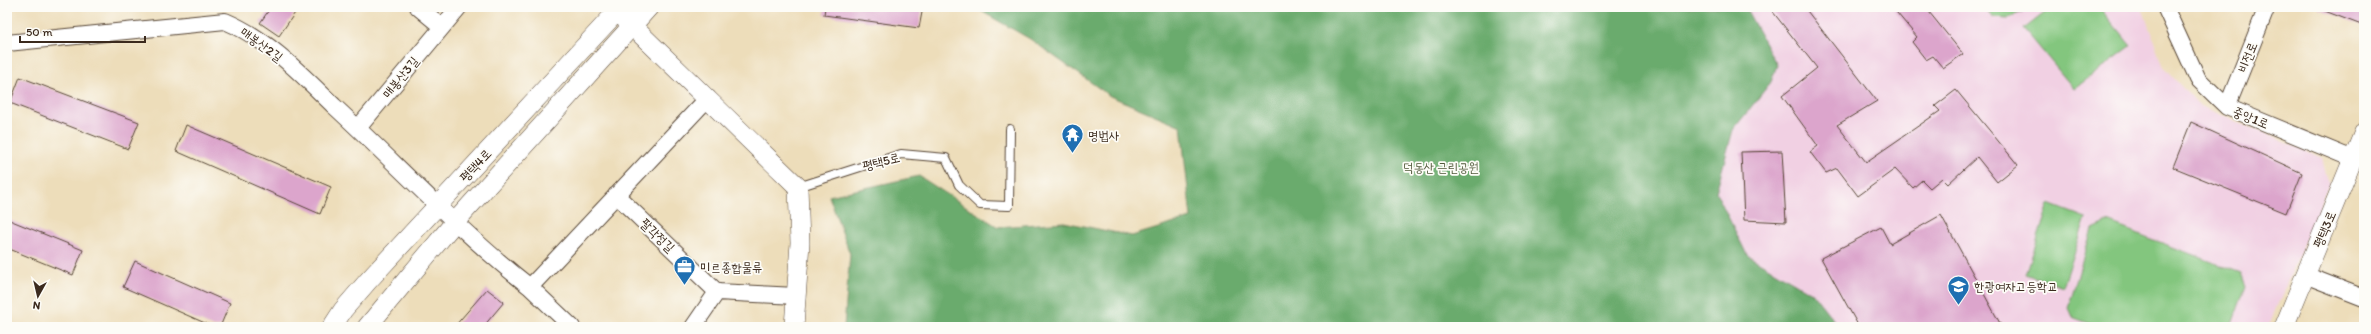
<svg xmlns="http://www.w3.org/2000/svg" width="2371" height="334" font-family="Itim,'Poor Story',sans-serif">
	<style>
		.built { fill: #f1d0e3 }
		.green { fill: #83c67e; stroke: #5f784e }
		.forest { fill: #6aab6d; stroke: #526a46 }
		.building { fill: #dca5cc }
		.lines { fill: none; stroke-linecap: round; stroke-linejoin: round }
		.service-casing { stroke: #564535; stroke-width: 10 }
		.minor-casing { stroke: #564535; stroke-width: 18 }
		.tertiary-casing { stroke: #564535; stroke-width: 20 }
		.service { stroke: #fff; stroke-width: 8 }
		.minor { stroke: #fff; stroke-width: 16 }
		.tertiary { stroke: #fff; stroke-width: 19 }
		.labels { text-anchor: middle; stroke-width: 3.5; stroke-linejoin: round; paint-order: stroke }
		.street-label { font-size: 13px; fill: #3b2a1e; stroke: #fdfcf7 }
		.poi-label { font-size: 13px; fill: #3b2a1e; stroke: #fdfcf7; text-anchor: start }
		.park-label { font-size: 13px; fill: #51593b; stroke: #fdfcf7 }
	</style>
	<rect width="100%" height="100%" fill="#fdfcf7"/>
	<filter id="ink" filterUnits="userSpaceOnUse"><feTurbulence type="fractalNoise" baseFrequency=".025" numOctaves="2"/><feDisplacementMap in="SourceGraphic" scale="8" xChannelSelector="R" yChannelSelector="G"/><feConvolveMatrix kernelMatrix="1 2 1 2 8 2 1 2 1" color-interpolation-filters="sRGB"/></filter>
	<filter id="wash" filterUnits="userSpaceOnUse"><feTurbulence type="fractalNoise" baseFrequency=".012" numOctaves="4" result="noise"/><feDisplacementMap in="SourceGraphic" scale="16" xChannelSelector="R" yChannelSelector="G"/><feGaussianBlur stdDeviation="0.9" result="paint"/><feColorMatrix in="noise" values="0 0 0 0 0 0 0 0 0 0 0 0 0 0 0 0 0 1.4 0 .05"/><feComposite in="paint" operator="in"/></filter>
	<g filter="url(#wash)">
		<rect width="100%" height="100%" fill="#edddba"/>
		<path class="built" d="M 1745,7 L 2142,7 L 2162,65 L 2198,105 L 2322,158 L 2329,185 L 2268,327 L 1839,327 L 1813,294 L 1747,255 L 1716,192 L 1733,130 L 1770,82 L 1777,65 Z"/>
		<path class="green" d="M 1984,7 L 2033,7 L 2008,18 L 1993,17 Z
			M 2052,7 L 2099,7 L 2131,46 L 2074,89 L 2024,29 Z
			M 2049,204 L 2086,218 L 2063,287 L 2026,274 Z
			M 2107,222 L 2241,273 L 2246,286 L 2231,327 L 2099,327 L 2072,317 L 2068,308 L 2092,229 Z"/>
		<path class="forest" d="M 974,7 L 1745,7 L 1777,65 L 1771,82 L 1733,130 L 1716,192 L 1747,255 L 1813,294 L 1839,327 L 844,327 L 850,254 L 829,196 L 919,176 L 998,227 L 1064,222 L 1132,236 L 1191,218 L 1181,126 L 1110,96 L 1030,39 Z"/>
		<g id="blocks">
			<path class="building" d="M 271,7 L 299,7 L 279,36 L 260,23 Z
				M 825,7 L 923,7 L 919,28 L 824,15 Z
				M 1769,7 L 1804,7 L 1877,101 L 1837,125 L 1866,162 L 1940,111 L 1935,106 L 1956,90 L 2018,165 L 1997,182 L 1977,157 L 1948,184 L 1942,178 L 1930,188 L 1922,180 L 1913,188 L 1895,169 L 1858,196 L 1837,168 L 1826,173 L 1810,152 L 1818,146 L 1782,96 L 1817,68 Z
				M 1892,7 L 1925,7 L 1963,54 L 1943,68 L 1933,56 L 1926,60 L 1912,42 L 1917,37 Z
				M 2318,7 L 2364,7 L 2364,26 L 2317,8 Z
				M 20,77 L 139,122 L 128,149 L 10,103 Z
				M 2191,122 L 2302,173 L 2286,213 L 2173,167 Z
				M 186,125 L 331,187 L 320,214 L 176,151 Z
				M 1782,151 L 1786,222 L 1744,220 L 1741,152 Z
				M 1941,215 L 2002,327 L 1859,327 L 1821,258 L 1881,227 L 1890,244 Z
				M 7,219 L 83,250 L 73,275 L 7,248 Z
				M 135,261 L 230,303 L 220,327 L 214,327 L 123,287 Z
				M 487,289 L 504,302 L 483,327 L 454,327 Z"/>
		</g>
	</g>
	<g filter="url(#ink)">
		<use href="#blocks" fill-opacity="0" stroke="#564535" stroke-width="1"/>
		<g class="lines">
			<defs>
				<path id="service" d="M 798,187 L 901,154 L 946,158 L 959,185 L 980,205 L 1009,206 L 1010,129"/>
				<path id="minor" d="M 418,7 L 441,26
					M 2165,7 L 2198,79 L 2227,107 L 2353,159
					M 7,43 L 225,21 C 268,39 301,74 334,106 C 399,166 460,232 530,287 L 708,98
					M 2227,107 L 2267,7
					M 358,128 L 459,7
					M 616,195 L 717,292 L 693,327
					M 2305,275 L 2364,298
					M 530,287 L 572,327
					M 717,292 L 796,296"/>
				<path id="tertiary" d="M 623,17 L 798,187 L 800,243 L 794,327
					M 332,327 L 343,310 L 368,281 L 621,7
					M 367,327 L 454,223 L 649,7
					M 2284,327 L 2364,132"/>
			</defs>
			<use href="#service" class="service-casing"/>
			<use href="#minor" class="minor-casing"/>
			<use href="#tertiary" class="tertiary-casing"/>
			<use href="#service" class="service"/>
			<use href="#minor" class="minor"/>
			<use href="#tertiary" class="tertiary"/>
		</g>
	</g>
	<defs>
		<symbol id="temple-pin" viewBox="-11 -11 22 30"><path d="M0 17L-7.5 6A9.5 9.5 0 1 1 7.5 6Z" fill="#1f6fb2" stroke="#fdfcf7"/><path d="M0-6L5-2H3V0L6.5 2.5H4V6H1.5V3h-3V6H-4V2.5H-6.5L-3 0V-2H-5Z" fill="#fff"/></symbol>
		<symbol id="office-pin" viewBox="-11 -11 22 30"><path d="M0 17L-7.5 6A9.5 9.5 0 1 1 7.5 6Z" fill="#1f6fb2" stroke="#fdfcf7"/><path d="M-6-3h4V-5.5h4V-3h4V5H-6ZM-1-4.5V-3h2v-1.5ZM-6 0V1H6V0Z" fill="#fff"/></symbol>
		<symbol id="school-pin" viewBox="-11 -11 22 30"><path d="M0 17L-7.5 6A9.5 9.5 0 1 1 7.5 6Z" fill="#1f6fb2" stroke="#fdfcf7"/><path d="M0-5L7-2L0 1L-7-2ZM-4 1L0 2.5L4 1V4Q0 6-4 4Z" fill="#fff"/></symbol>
	</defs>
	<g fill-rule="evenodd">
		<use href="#temple-pin" x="1060" y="122" width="25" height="34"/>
		<use href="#office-pin" x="672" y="254" width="25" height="34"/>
		<use href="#school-pin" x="1946" y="274" width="25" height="34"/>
	</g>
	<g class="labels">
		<g class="street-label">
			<text transform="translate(262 44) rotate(36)" y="5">매봉산2길</text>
			<text transform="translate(2247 57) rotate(-68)" y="5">비전로</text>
			<text transform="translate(400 77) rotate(-51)" y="5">매봉산3길</text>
			<text transform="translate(2251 117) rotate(22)" y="5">중앙1로</text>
			<text transform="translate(881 161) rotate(-14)" y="5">평택5로</text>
			<text transform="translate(475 165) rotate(-47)" y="5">평택4로</text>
			<text transform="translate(2324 229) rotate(-67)" y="5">평택3로</text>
			<text transform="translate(658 235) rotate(44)" y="5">팔각정길</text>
		</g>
		<g class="poi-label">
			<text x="1088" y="140">명법사</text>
			<text x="700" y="272">미르종합물류</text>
			<text x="1974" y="291">한광여자고등학교</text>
		</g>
		<g class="park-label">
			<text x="1441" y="172">덕동산 근린공원</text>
		</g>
	</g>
	<rect width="2371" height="334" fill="none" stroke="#fdfcf7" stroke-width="24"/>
	<g transform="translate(38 296) rotate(188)" stroke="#fdfcf7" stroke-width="3" paint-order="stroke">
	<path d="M0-3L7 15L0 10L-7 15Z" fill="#3b2a1e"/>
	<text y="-6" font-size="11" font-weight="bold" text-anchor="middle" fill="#3b2a1e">N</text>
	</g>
	<path d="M20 36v6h125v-6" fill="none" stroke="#3b2a1e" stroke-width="2"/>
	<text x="26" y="36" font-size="12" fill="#3b2a1e" stroke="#fdfcf7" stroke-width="3" paint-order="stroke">50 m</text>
</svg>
